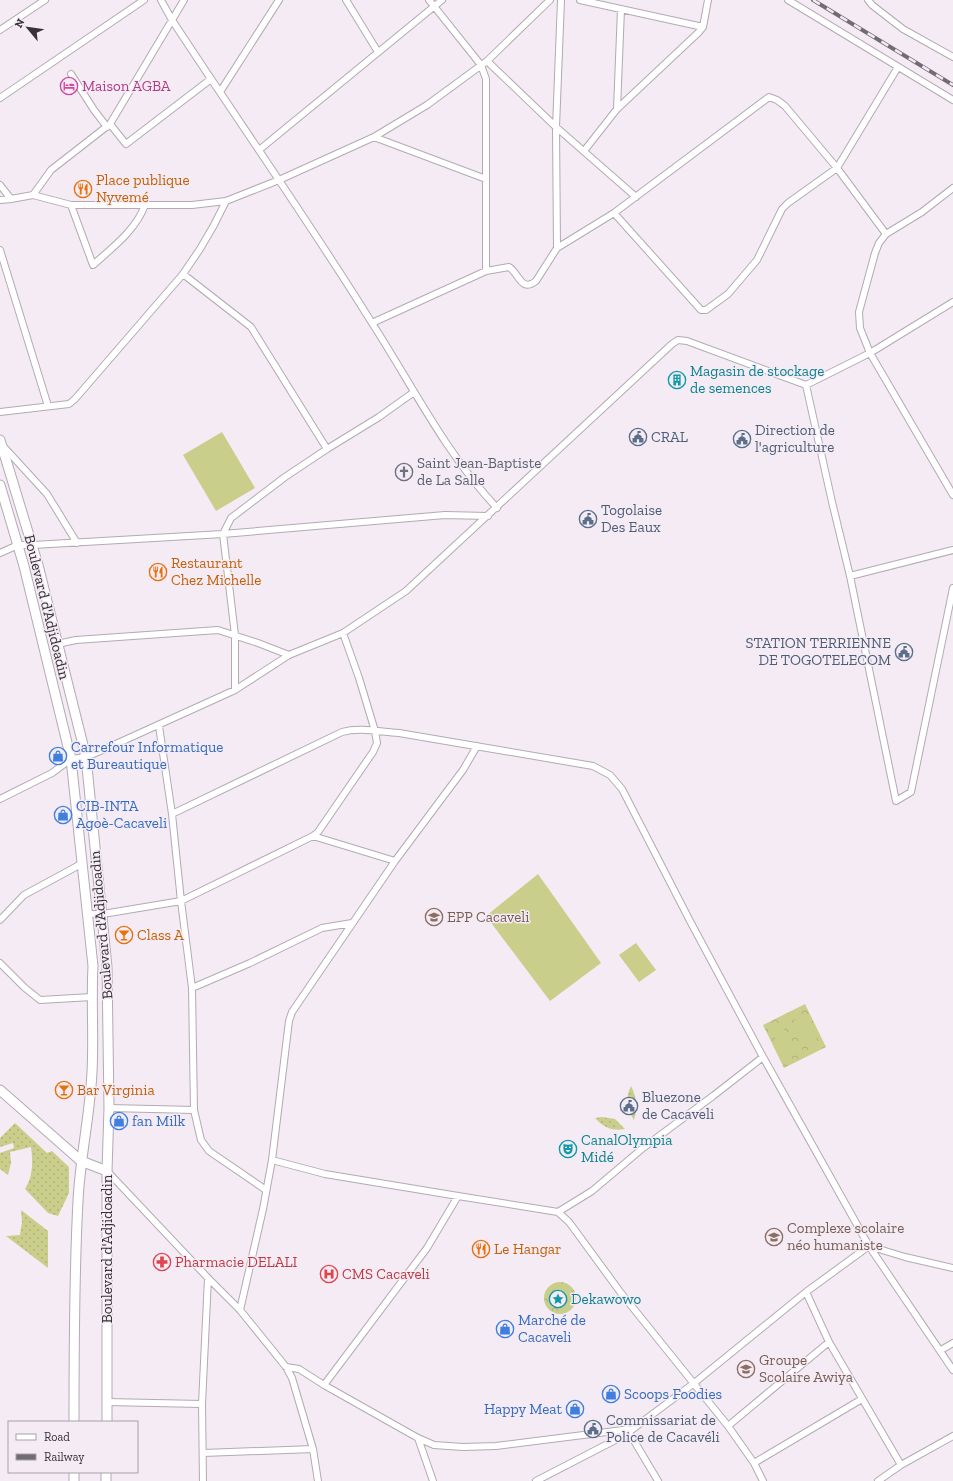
<svg xmlns="http://www.w3.org/2000/svg" width="953" height="1481" font-family="'Zilla Slab',serif">
	<style>
		.grass { fill: url(#grass-dots) }
		.park { fill: url(#park-crowns) }
		.pitch { fill: #cace8b }
		.lines { fill: none; stroke-linecap: round; stroke-linejoin: round }
		.street-casing { stroke: #b3aab3; stroke-width: 8 }
		.secondary-casing { stroke: #b3aab3; stroke-width: 11 }
		.street { stroke: #fff; stroke-width: 6 }
		.secondary { stroke: #fff; stroke-width: 9 }
		.rail-casing { stroke: #716c71; stroke-width: 4 }
		.rail { stroke: #f4ebf5; stroke-width: 2.5; stroke-dasharray: 8; stroke-linecap: butt }
		.labels { text-anchor: middle; stroke-width: 3; stroke-linejoin: round; paint-order: stroke }
		.hotel-label { font-size: 15px; fill: #b23c85; stroke: #f4ebf5; text-anchor: start }
		.food-label { font-size: 15px; fill: #c56008; stroke: #f4ebf5; text-anchor: start }
		.culture-label { font-size: 15px; fill: #0d838f; stroke: #f4ebf5; text-anchor: start }
		.service-label { font-size: 15px; fill: #4e5e75; stroke: #f4ebf5; text-anchor: start }
		.worship-label { font-size: 15px; fill: #5b616d; stroke: #f4ebf5; text-anchor: start }
		.street-label { font-size: 15px; fill: #363236; stroke: #f4ebf5 }
		.shop-label { font-size: 15px; fill: #366cbe; stroke: #f4ebf5; text-anchor: start }
		.education-label { font-size: 15px; fill: #785e54; stroke: #f4ebf5; text-anchor: start }
		.health-label { font-size: 15px; fill: #be3a42; stroke: #f4ebf5; text-anchor: start }
	</style>
	<defs>
		<pattern id="grass-dots" width="8" height="8" patternUnits="userSpaceOnUse"><rect width="8" height="8" fill="#cace8b"/><path d="M2 2h.1M6 6h.1" fill="none" stroke="#aeb179" stroke-width="1.8" stroke-linecap="round"/></pattern>
		<pattern id="park-crowns" width="20" height="18" patternUnits="userSpaceOnUse"><rect width="20" height="18" fill="#cace8b"/><path d="M2 6a3 3 0 1 1 6 0M12 15a3 3 0 1 1 6 0" fill="none" stroke="#aeb179"/></pattern>
	</defs>
	<rect width="100%" height="100%" fill="#f4ebf5"/>
	<path class="grass" d="M 631,1086 C 637,1098 638,1107 634,1120 C 626,1108 625,1099 631,1086 Z
		M 602,1117 L 615,1119 L 625,1129 C 612,1131 604,1128 595,1118 Z
		M 15,1123 L 47,1153 L 52,1151 L 69,1167 L 69,1193 L 58,1216 L 48,1213 L 25,1189 C 33,1176 33,1162 31,1147 L 10,1152 L 11,1163 L 8,1175 L 0,1169 L 0,1153 L 14,1148 L 13,1143 L 0,1147 L 0,1138 Z
		M 21,1210 L 48,1231 L 48,1268 L 6,1236 L 20,1235 L 22,1222 Z"/>
	<path class="park" d="M 805,1004 L 826,1047 L 784,1068 L 763,1025 Z
		M544 1298a16 16 0 1 1 32 0a16 16 0 1 1-32 0Z"/>
	<path class="pitch" d="M 222,432 L 255,488 L 216,511 L 183,455 Z
		M 538,874 L 601,963 L 550,1001 L 486,916 Z
		M 636,943 L 656,970 L 639,982 L 619,955 Z
		M 805,1016 L 817,1040 L 806,1046 L 793,1021 Z
		M 783,1027 L 795,1051 L 784,1056 L 772,1032 Z"/>
	<g class="lines">
		<defs>
			<path id="street" d="M 161,0 L 172,20 C 238,121 308,220 372,323 C 412,385 446,454 497,508
				M 346,0 L 378,52
				M 429,0 L 481,65 L 486,79 L 486,271
				M 580,0 L 703,27
				M 788,0 L 953,100
				M 868,0 L 872,5 L 903,29 L 953,57
				M 0,30 L 45,0
				M 487,61 L 556,127 L 636,197
				M 71,74 L 94,110 L 107,127
				M 220,92 L 279,0
				M 0,98 L 144,0
				M 617,109 L 621,9
				M 110,124 L 126,144 L 211,79
				M 374,137 L 486,179
				M 259,150 L 442,0
				M 584,151 L 617,109 L 699,32 L 703,27 L 708,0
				M 0,185 L 11,199
				M 953,188 L 922,212 L 886,234 L 879,243 L 875,253 L 859,312 L 860,328 L 870,353 L 953,495
				M 33,195 L 71,205 L 192,205 L 226,201 L 279,180 L 374,137 L 427,105 L 487,61 L 550,0
				M 0,200 L 11,199 L 33,195 L 51,170 L 110,124 L 184,0
				M 71,205 L 93,265 C 112,248 136,230 145,205
				M 614,213 L 701,310 L 706,310 L 728,294 L 757,260 L 782,209 L 788,203 L 837,168 L 898,67
				M 557,248 L 556,127 L 561,0
				M 0,250 L 48,406
				M 183,274 L 251,327 L 327,449
				M 372,323 L 486,271 L 509,267 C 519,273 521,293 536,281 L 557,248 L 614,213 L 769,97 L 777,100 L 785,106 L 837,168 L 886,234
				M 806,385 L 832,502 L 850,576 L 896,801 L 911,792 L 953,588
				M 0,412 L 69,404 L 75,399 L 183,274 L 200,249 L 214,225 L 226,201
				M 3,446 L 47,494 L 77,543
				M 0,553 L 18,545 L 33,545 L 223,534 L 445,515 L 488,516
				M 850,576 L 953,550
				M 57,644 L 76,640 L 218,630 L 258,643 L 289,655
				M 235,690 L 235,635 L 223,534 L 231,518 L 285,477 L 327,449 L 379,417 L 414,392
				M 159,726 L 172,814 L 181,901 L 192,988 L 194,1110 L 201,1140 L 209,1151 L 266,1190
				M 0,799 L 52,773 L 71,759 L 86,757 L 105,749 L 235,690 L 289,655 L 343,633 L 406,591 L 672,344 L 678,340 L 687,341 L 806,385 L 870,353 L 953,302
				M 172,814 L 342,732 C 360,727 380,732 399,733 L 593,766 L 610,775 L 622,789 L 690,921 L 763,1057 L 869,1246 L 953,1370
				M 313,836 L 395,861
				M 88,914 L 103,914 L 181,901 L 313,836 L 318,832 L 373,752 L 377,743 L 375,731 L 359,678 L 343,633
				M 0,920 L 24,895 L 83,863
				M 0,963 L 25,988 L 40,1000 L 92,997
				M 192,988 L 250,963 L 322,928 L 352,923
				M 109,1108 L 194,1110
				M 272,1160 L 325,1174 L 458,1196 L 558,1212 L 569,1222 L 621,1293 L 728,1426 L 754,1463 L 763,1481
				M 107,1171 L 208,1278 L 240,1310 L 286,1367 L 292,1378 L 313,1449 L 318,1481
				M 558,1212 L 592,1191 L 643,1148 L 713,1096 L 763,1057
				M 869,1246 L 905,1257 L 953,1268
				M 806,1292 L 829,1342 L 901,1465
				M 240,1310 L 263,1209 L 272,1160 L 289,1021 L 292,1012 L 395,861 L 463,770 L 477,746
				M 941,1350 L 953,1343
				M 286,1367 L 299,1369 L 324,1385 L 418,1438 L 434,1445 L 463,1447 L 496,1446 L 623,1430 L 626,1429 L 628,1429 L 630,1431 L 630,1434 L 628,1436 L 625,1435 L 623,1433 L 623,1430
				M 324,1385 L 427,1248 L 458,1196
				M 107,1402 L 202,1404
				M 728,1426 L 829,1342
				M 630,1431 L 693,1384 L 806,1292 L 869,1246
				M 630,1434 L 658,1481
				M 418,1438 L 433,1481
				M 203,1453 L 313,1449
				M 754,1463 L 862,1399
				M 203,1481 L 202,1404 L 208,1278
				M 536,1481 L 625,1435
				M 878,1481 L 901,1465 L 953,1436"/>
			<path id="secondary" d="M 0,440 L 38,565 L 86,757 L 107,967 L 109,1108 L 107,1171 L 107,1422
				M 0,485 L 24,566 L 71,759 L 93,966 C 91,1001 94,1036 92,1072 C 90,1115 80,1158 78,1201 C 74,1275 74,1348 74,1422
				M 0,1090 L 81,1161 L 107,1171
				M 74,1481 L 74,1472
				M 106,1481 L 106,1472"/>
		</defs>
		<use href="#street" class="street-casing"/>
		<use href="#secondary" class="secondary-casing"/>
		<use href="#street" class="street"/>
		<use href="#secondary" class="secondary"/>
		<defs>
			<path id="rail" d="M 813,0 L 953,85"/>
		</defs>
		<use href="#rail" class="rail-casing"/>
		<use href="#rail" class="rail"/>
	</g>
	<defs>
		<symbol id="hotel-ring" viewBox="-11 -11 22 22"><circle r="9.5" fill="#f4ebf5" stroke="#d1479c" stroke-width="1.5"/><path d="M-6-4.5h1.5V1H6V5H4.5V3h-9V5H-6ZM-4 0a1.8 1.8 0 1 1 3.6 0ZM.5 0V-2.5h3Q6-2.5 6 0Z" fill="#d1479c"/></symbol>
		<symbol id="restaurant-ring" viewBox="-11 -11 22 22"><circle r="9.5" fill="#f4ebf5" stroke="#e8710a" stroke-width="1.5"/><path d="M-5-6h1v4h1v-4h1v4h1v-4h1v5L-1.5 .5V6h-2V.5L-5-1ZM5-6V6H3V1.5H1.5Q1.5-4 5-6Z" fill="#e8710a"/></symbol>
		<symbol id="building-ring" viewBox="-11 -11 22 22"><circle r="9.5" fill="#f4ebf5" stroke="#0f9aa8" stroke-width="1.5"/><path d="M-4-6H4V6H1V3H-1V6H-4ZM-2.5-4.3h1.7v1.8h-1.7ZM.8-4.3h1.7v1.8H.8ZM-2.5-1h1.7V.8h-1.7ZM.8-1h1.7V.8H.8Z" fill="#0f9aa8"/></symbol>
		<symbol id="civic-ring" viewBox="-11 -11 22 22"><circle r="9.5" fill="#f4ebf5" stroke="#5c6f8a" stroke-width="1.5"/><path d="M-.6-6.5H3V-4.5H.6V-3L4-1V1h2V6H-6V1h2V-1L-.6-3ZM-1.2 2.5V6h2.4V2.5Z" fill="#5c6f8a"/></symbol>
		<symbol id="church-ring" viewBox="-11 -11 22 22"><circle r="9.5" fill="#f4ebf5" stroke="#6b7280" stroke-width="1.5"/><path d="M-1.2-6h2.4v3.5h3.3v2.4h-3.3V6h-2.4V-.1h-3.3v-2.4h3.3Z" fill="#6b7280"/></symbol>
		<symbol id="shop-ring" viewBox="-11 -11 22 22"><circle r="9.5" fill="#f4ebf5" stroke="#3f7fe0" stroke-width="1.5"/><path d="M-5-2.5h2.3a2.7 3.5 0 0 1 5.4 0H5L5.5 6h-11ZM-1.5-2.5h3a1.5 2.3 0 0 0-3 0Z" fill="#3f7fe0"/></symbol>
		<symbol id="school-ring" viewBox="-11 -11 22 22"><circle r="9.5" fill="#f4ebf5" stroke="#8d6e63" stroke-width="1.5"/><path d="M0-5L7-2L0 1L-7-2ZM-4 1L0 2.5L4 1V4Q0 6-4 4Z" fill="#8d6e63"/></symbol>
		<symbol id="bar-ring" viewBox="-11 -11 22 22"><circle r="9.5" fill="#f4ebf5" stroke="#e8710a" stroke-width="1.5"/><path d="M-6-5H6L.8 .8V4.5H3.5V6h-7V4.5H-.8V.8Z" fill="#e8710a"/></symbol>
		<symbol id="theatre-ring" viewBox="-11 -11 22 22"><circle r="9.5" fill="#f4ebf5" stroke="#0f9aa8" stroke-width="1.5"/><path d="M-5-5.5Q0-4 5-5.5V0Q5 5 0 6Q-5 5-5 0ZM-3.3-2.5H-1v1.5H-3.3ZM1-2.5H3.3v1.5H1ZM-2.8 1Q0 5.5 2.8 1Z" fill="#0f9aa8"/></symbol>
		<symbol id="pharmacy-ring" viewBox="-11 -11 22 22"><circle r="9.5" fill="#f4ebf5" stroke="#e0444e" stroke-width="1.5"/><path d="M-2-6h4v4h4v4h-4v4h-4v-4h-4v-4h4Z" fill="#e0444e"/></symbol>
		<symbol id="hospital-ring" viewBox="-11 -11 22 22"><circle r="9.5" fill="#f4ebf5" stroke="#e0444e" stroke-width="1.5"/><path d="M-5-5h3v3.5h4V-5h3V5h-3V1.5h-4V5h-3Z" fill="#e0444e"/></symbol>
		<symbol id="sight-ring" viewBox="-11 -11 22 22"><circle r="9.5" fill="#f4ebf5" stroke="#0f9aa8" stroke-width="1.5"/><path d="M0-6L1.8-2.2L6-1.7L2.9 1.2L3.7 5.4L0 3.3L-3.7 5.4L-2.9 1.2L-6-1.7L-1.8-2.2Z" fill="#0f9aa8"/></symbol>
	</defs>
	<g fill-rule="evenodd">
		<use href="#hotel-ring" x="59" y="76" width="20" height="20"/>
		<use href="#restaurant-ring" x="73" y="179" width="20" height="20"/>
		<use href="#building-ring" x="667" y="370" width="20" height="20"/>
		<use href="#civic-ring" x="628" y="427" width="20" height="20"/>
		<use href="#civic-ring" x="732" y="429" width="20" height="20"/>
		<use href="#church-ring" x="394" y="462" width="20" height="20"/>
		<use href="#civic-ring" x="578" y="509" width="20" height="20"/>
		<use href="#restaurant-ring" x="148" y="562" width="20" height="20"/>
		<use href="#civic-ring" x="894" y="642" width="20" height="20"/>
		<use href="#shop-ring" x="48" y="746" width="20" height="20"/>
		<use href="#shop-ring" x="53" y="805" width="20" height="20"/>
		<use href="#school-ring" x="424" y="907" width="20" height="20"/>
		<use href="#bar-ring" x="114" y="925" width="20" height="20"/>
		<use href="#bar-ring" x="54" y="1080" width="20" height="20"/>
		<use href="#civic-ring" x="619" y="1096" width="20" height="20"/>
		<use href="#shop-ring" x="109" y="1111" width="20" height="20"/>
		<use href="#theatre-ring" x="558" y="1139" width="20" height="20"/>
		<use href="#school-ring" x="764" y="1227" width="20" height="20"/>
		<use href="#restaurant-ring" x="471" y="1239" width="20" height="20"/>
		<use href="#pharmacy-ring" x="152" y="1252" width="20" height="20"/>
		<use href="#hospital-ring" x="319" y="1264" width="20" height="20"/>
		<use href="#sight-ring" x="548" y="1289" width="20" height="20"/>
		<use href="#shop-ring" x="495" y="1319" width="20" height="20"/>
		<use href="#school-ring" x="736" y="1359" width="20" height="20"/>
		<use href="#shop-ring" x="601" y="1384" width="20" height="20"/>
		<use href="#shop-ring" x="565" y="1399" width="20" height="20"/>
		<use href="#civic-ring" x="583" y="1419" width="20" height="20"/>
	</g>
	<g class="labels">
		<g class="hotel-label">
			<text x="82" y="91">Maison AGBA</text>
		</g>
		<g class="food-label">
			<text x="96" y="185">Place publique<tspan x="96" dy="17">Nyvemé</tspan></text>
			<text x="171" y="568">Restaurant<tspan x="171" dy="17">Chez Michelle</tspan></text>
			<text x="137" y="940">Class A</text>
			<text x="77" y="1095">Bar Virginia</text>
			<text x="494" y="1254">Le Hangar</text>
		</g>
		<g class="culture-label">
			<text x="690" y="376">Magasin de stockage<tspan x="690" dy="17">de semences</tspan></text>
			<text x="581" y="1145">CanalOlympia<tspan x="581" dy="17">Midé</tspan></text>
			<text x="571" y="1304">Dekawowo</text>
		</g>
		<g class="service-label">
			<text x="755" y="435">Direction de<tspan x="755" dy="17">l'agriculture</tspan></text>
			<text x="651" y="442">CRAL</text>
			<text x="601" y="515">Togolaise<tspan x="601" dy="17">Des Eaux</tspan></text>
			<text x="891" y="648" text-anchor="end">STATION TERRIENNE<tspan x="891" dy="17">DE TOGOTELECOM</tspan></text>
			<text x="642" y="1102">Bluezone<tspan x="642" dy="17">de Cacaveli</tspan></text>
			<text x="606" y="1425">Commissariat de<tspan x="606" dy="17">Police de Cacavéli</tspan></text>
		</g>
		<g class="worship-label">
			<text x="417" y="468">Saint Jean-Baptiste<tspan x="417" dy="17">de La Salle</tspan></text>
		</g>
		<g class="street-label">
			<text transform="translate(47 607) rotate(76)" y="5">Boulevard d'Adjidoadin</text>
			<text transform="translate(101 925) rotate(-95)" y="5">Boulevard d'Adjidoadin</text>
			<text transform="translate(107 1249) rotate(-90)" y="5">Boulevard d'Adjidoadin</text>
		</g>
		<g class="shop-label">
			<text x="71" y="752">Carrefour Informatique<tspan x="71" dy="17">et Bureautique</tspan></text>
			<text x="76" y="811">CIB-INTA<tspan x="76" dy="17">Agoè-Cacaveli</tspan></text>
			<text x="132" y="1126">fan Milk</text>
			<text x="518" y="1325">Marché de<tspan x="518" dy="17">Cacaveli</tspan></text>
			<text x="624" y="1399">Scoops Foodies</text>
			<text x="562" y="1414" text-anchor="end">Happy Meat</text>
		</g>
		<g class="education-label">
			<text x="447" y="922">EPP Cacaveli</text>
			<text x="787" y="1233">Complexe scolaire<tspan x="787" dy="17">néo humaniste</tspan></text>
			<text x="759" y="1365">Groupe<tspan x="759" dy="17">Scolaire Awiya</tspan></text>
		</g>
		<g class="health-label">
			<text x="175" y="1267">Pharmacie DELALI</text>
			<text x="342" y="1279">CMS Cacaveli</text>
		</g>
	</g>
	<rect x="8" y="1421" width="130" height="52" fill="#f4ebf5" stroke="#a8a1a9"/>
	<rect x="16" y="1434" width="20" height="6" fill="#ffffff" stroke="#a8a1a9"/>
	<text x="44" y="1441" font-size="12" fill="#363236">Road</text>
	<rect x="16" y="1454" width="20" height="6" fill="#716c71" stroke="#a8a1a9"/>
	<text x="44" y="1461" font-size="12" fill="#363236">Railway</text>
	<g transform="translate(28 28) rotate(299)" stroke="#f4ebf5" stroke-width="3" paint-order="stroke">
	<path d="M0-3L7 15L0 10L-7 15Z" fill="#363236"/>
	<text y="-6" font-size="11" font-weight="bold" text-anchor="middle" fill="#363236">N</text>
	</g>
</svg>
